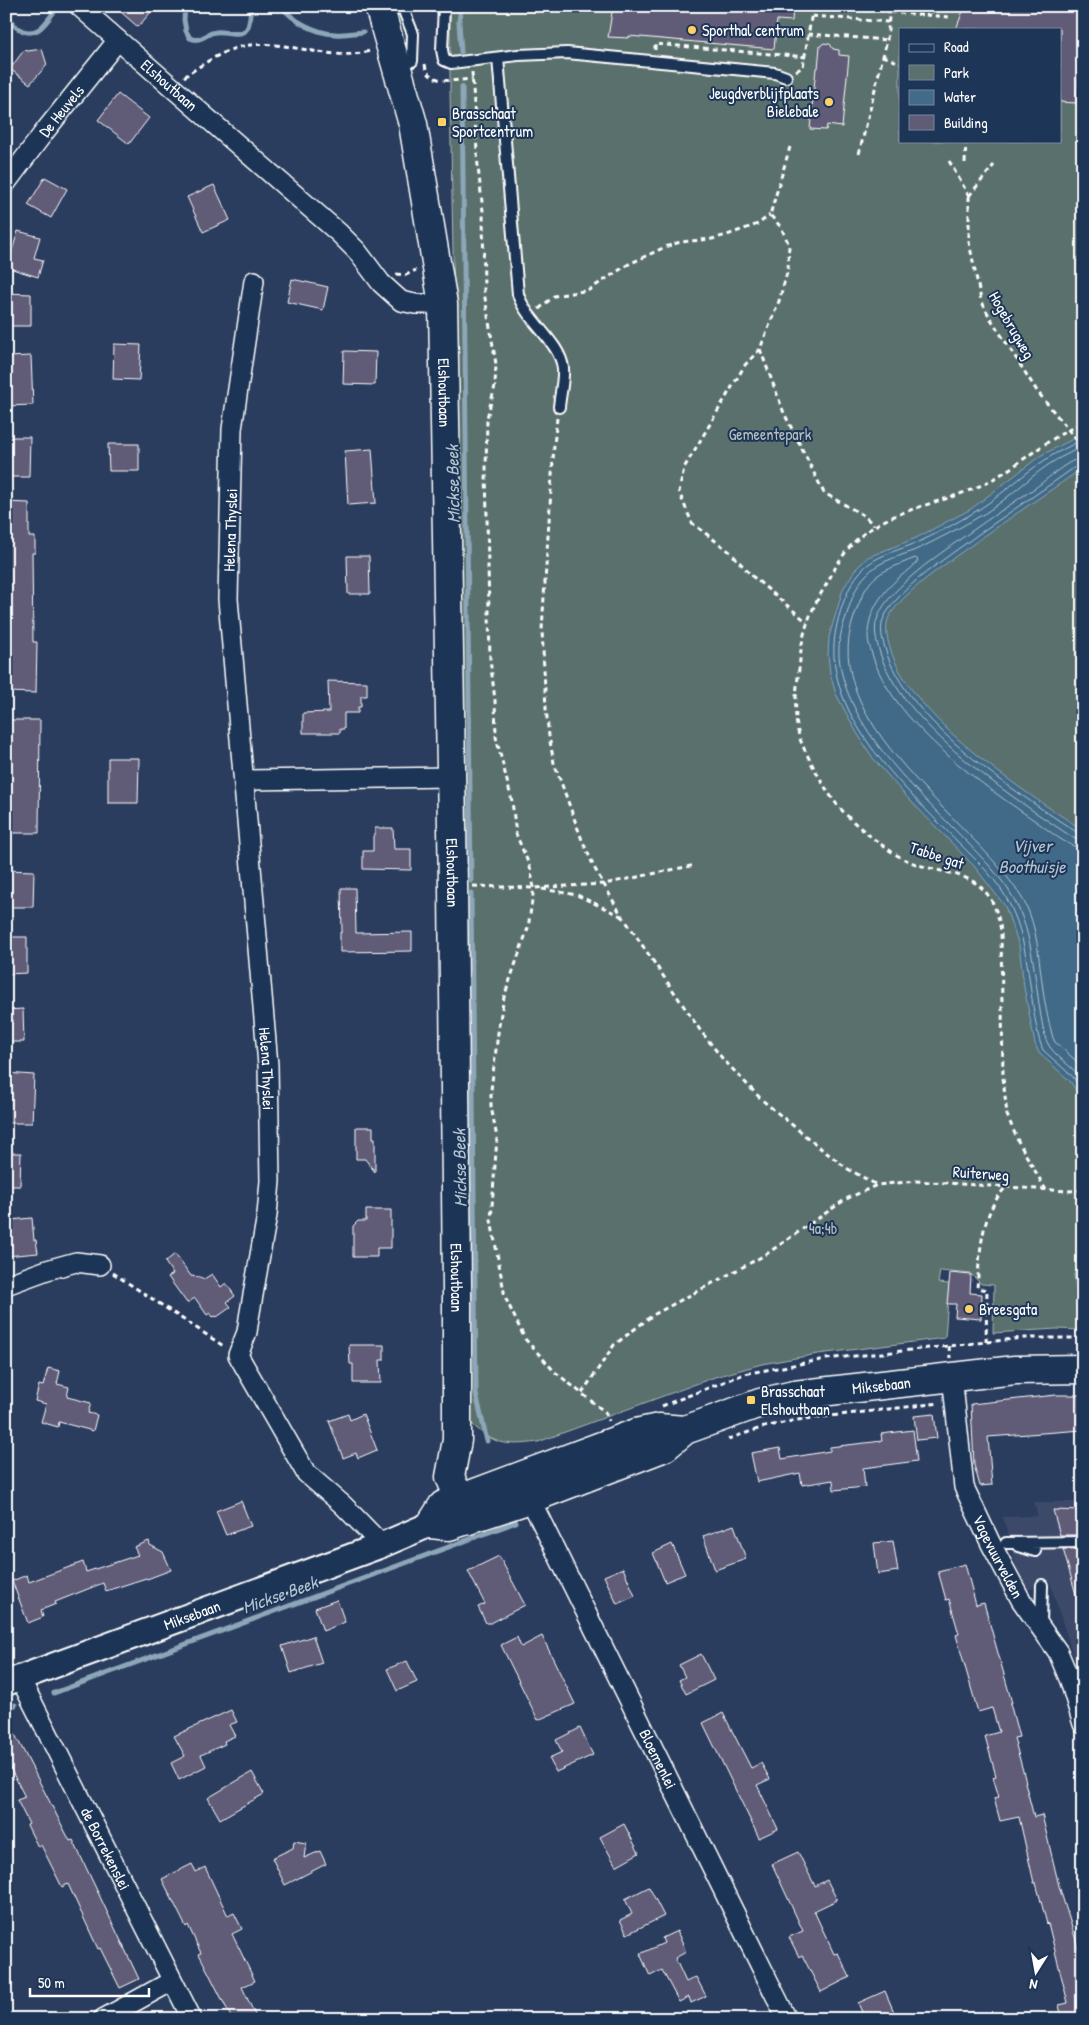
<svg xmlns="http://www.w3.org/2000/svg" width="1089" height="2025" font-family="'Patrick Hand',sans-serif">
	<style>
		.built { fill: #3e4a69 }
		.green { fill: #5a706c; stroke: #acb8b6; fill-rule: evenodd }
		.water { fill: #416b88; stroke: #8da6b8 }
		.lines { fill: none; stroke-linecap: round; stroke-linejoin: round }
		.shore { stroke: #b3c4cf; stroke-width: 1 }
		.stream { stroke: #8da6b8; stroke-width: 5 }
		.building { fill: #605c78; stroke: #fff }
		.service-casing { stroke: #fff; stroke-width: 14 }
		.minor-casing { stroke: #fff; stroke-width: 22 }
		.tertiary-casing { stroke: #fff; stroke-width: 28 }
		.secondary-casing { stroke: #fff; stroke-width: 31 }
		.path { stroke: #fff; stroke-width: 3; stroke-dasharray: 5 4; stroke-linecap: butt }
		.service { stroke: #1d3557; stroke-width: 10 }
		.minor { stroke: #1d3557; stroke-width: 19 }
		.tertiary { stroke: #1d3557; stroke-width: 24 }
		.secondary { stroke: #1d3557; stroke-width: 28 }
		.poi-dot { fill: #ffd166; stroke: #1d3557; stroke-width: 2 }
		.labels { text-anchor: middle; stroke-width: 4; stroke-linejoin: round; paint-order: stroke }
		.poi-label { font-size: 16px; fill: #fff; stroke: #1d3557; text-anchor: start }
		.street-label { font-size: 16px; fill: #fff; stroke: #1d3557 }
		.park-label { font-size: 16px; fill: #b5bfbd; stroke: #1d3557 }
		.water-label { font-size: 18px; font-style: italic; fill: #b3c4cf; stroke: #1d3557 }
	</style>
	<rect width="100%" height="100%" fill="#2a3d5e"/>
	<filter id="ink" filterUnits="userSpaceOnUse"><feTurbulence type="fractalNoise" baseFrequency=".02" numOctaves="2"/><feDisplacementMap in="SourceGraphic" scale="10" xChannelSelector="R" yChannelSelector="G"/><feConvolveMatrix kernelMatrix="1 2 1 2 8 2 1 2 1" color-interpolation-filters="sRGB"/></filter>
	<g filter="url(#ink)">
		<path class="built" d="M 1034,1502 L 1083,1502 L 1083,1686 L 1050,1583 L 1023,1591 L 1003,1517 L 1038,1516 Z"/>
		<path class="green" d="M 496,6 L 1083,6 L 1083,1330 L 1056,1329 L 993,1333 L 994,1285 L 981,1284 L 971,1274 L 940,1271 L 938,1283 L 949,1284 L 945,1338 L 818,1354 L 762,1364 L 715,1377 L 538,1442 C 503,1447 490,1443 466,1418 L 456,412 L 450,90 L 450,12 ZM 900,29 L 1060,29 L 1060,141 L 900,141 Z"/>
		<path class="water" d="M 1083,431 L 1083,468 C 1039,498 995,528 952,559 C 931,575 904,593 890,615 C 884,625 887,638 890,648 C 911,719 1023,791 1083,830 L 1083,1102 L 1070,1081 L 1039,1053 L 1035,1044 L 1024,987 L 1019,945 L 1005,906 L 974,866 L 904,794 L 873,758 L 857,733 L 836,694 L 830,673 L 828,655 L 829,637 L 843,589 L 855,570 L 868,557 L 916,538 L 971,509 L 1040,456 L 1071,440 Z"/>
		<g class="lines">
			<path class="shore" d="M 1083,438 C 1071,447 1057,451 1045,460 C 1020,476 999,498 973,513 C 956,523 935,535 916,543 C 897,551 873,556 860,572 C 848,586 841,607 837,624 C 816,710 904,787 959,843 C 977,861 999,881 1010,905 C 1031,947 1028,997 1040,1042 L 1043,1050 L 1073,1077 L 1083,1093
				M 1083,445 C 1072,453 1059,457 1048,465 C 1023,482 1002,505 975,519 C 958,529 940,538 922,547 C 904,556 880,559 866,575 C 856,585 851,601 847,614 C 842,627 838,642 839,656 C 845,727 918,792 965,840 C 982,858 1003,878 1015,901 C 1037,943 1034,995 1046,1040 C 1053,1057 1073,1065 1083,1081
				M 1083,458 C 1069,458 1047,480 1035,488 C 1013,503 991,517 969,533 C 943,552 889,587 878,617 C 873,627 876,639 879,650 C 901,725 1012,797 1075,839 L 1083,840
				M 1083,464 L 1078,465 C 1036,495 993,523 951,554 C 929,570 903,588 887,612 C 879,623 881,636 885,648 C 906,722 1016,792 1078,833 L 1083,834
				M 1083,848 C 1066,847 1048,829 1034,820 C 978,782 892,721 872,654 C 870,648 868,642 868,636 C 868,610 883,591 902,575 C 908,571 915,566 918,560 L 915,558 C 874,575 869,574 854,617 C 816,721 971,818 1020,895 C 1037,920 1038,953 1042,982 C 1044,1001 1048,1020 1053,1038 L 1055,1042 L 1083,1067"/>
			<path class="stream" d="M 185,6 L 184,20 L 186,31 L 190,38 C 202,43 205,33 216,32 C 221,31 227,33 232,33 C 252,36 249,21 251,6
				M 281,6 C 293,21 315,33 335,34 C 344,35 354,33 363,32
				M 461,6 L 459,22 L 461,52
				M 424,8 L 432,6
				M 6,15 C 10,18 12,24 16,27 C 37,42 47,21 58,6
				M 462,87 L 471,881
				M 471,893 L 476,1394 L 487,1441
				M 1079,1304 L 1076,1275 L 1083,1267
				M 54,1693 L 516,1522
				M 6,1709 L 15,1705"/>
		</g>
		<path class="building" d="M 114,6 L 156,6 L 138,27 Z
			M 613,6 L 793,6 L 792,21 L 777,20 L 774,49 L 629,36 L 629,38 L 608,37 Z
			M 965,6 L 1083,6 L 1083,63 L 1079,62 L 1076,103 L 1060,102 L 1060,29 L 956,29 Z
			M 824,43 L 830,44 L 833,49 L 839,50 L 839,55 L 849,56 L 842,127 L 827,125 L 826,130 L 810,129 L 816,68 L 818,68 L 820,46 Z
			M 42,49 L 47,65 L 30,84 L 10,69 L 24,50 L 28,51 Z
			M 118,94 L 149,118 L 129,144 L 98,120 Z
			M 45,177 L 67,189 L 51,218 L 28,205 Z
			M 214,185 L 230,220 L 203,232 L 187,197 Z
			M 18,231 L 40,237 L 34,258 L 43,260 L 38,277 L 6,267 L 6,249 L 12,251 Z
			M 292,279 L 328,287 L 323,310 L 287,302 Z
			M 6,293 L 31,294 L 31,326 L 6,326 Z
			M 114,344 L 141,345 L 139,380 L 113,379 Z
			M 344,351 L 376,352 L 375,385 L 343,384 Z
			M 31,356 L 33,405 L 6,406 L 6,357 Z
			M 6,437 L 30,437 L 29,477 L 6,477 Z
			M 108,444 L 139,444 L 139,471 L 109,471 Z
			M 372,449 L 376,503 L 348,505 L 345,451 Z
			M 6,502 L 29,503 L 29,537 L 35,537 L 35,553 L 32,553 L 33,642 L 37,642 L 36,693 L 6,692 Z
			M 347,556 L 369,556 L 370,594 L 348,594 Z
			M 328,681 L 367,682 L 367,696 L 361,696 L 361,707 L 358,707 L 358,713 L 344,713 L 344,729 L 340,729 L 340,733 L 303,733 L 303,713 L 329,712 Z
			M 7,720 L 40,720 L 39,833 L 6,833 L 6,788 L 9,788 L 9,759 L 6,759 Z
			M 108,758 L 139,758 L 138,803 L 108,803 Z
			M 375,828 L 393,828 L 394,849 L 411,849 L 411,870 L 363,869 L 363,851 L 373,851 L 373,836 L 375,835 Z
			M 6,870 L 34,871 L 33,907 L 10,907 L 10,889 L 6,889 Z
			M 341,888 L 355,888 L 356,933 L 412,932 L 412,951 L 340,952 L 340,932 L 342,932 Z
			M 6,937 L 27,937 L 27,973 L 6,974 Z
			M 23,1009 L 24,1042 L 6,1042 L 6,1010 Z
			M 6,1073 L 34,1075 L 32,1123 L 6,1123 Z
			M 356,1127 L 373,1127 L 373,1138 L 375,1138 L 375,1172 L 365,1159 L 356,1159 Z
			M 6,1153 L 21,1153 L 20,1186 L 6,1186 Z
			M 366,1210 L 391,1210 L 391,1248 L 377,1248 L 377,1257 L 353,1257 L 353,1226 L 358,1221 L 366,1221 Z
			M 32,1218 L 34,1240 L 36,1240 L 38,1253 L 6,1256 L 6,1229 L 11,1229 L 10,1220 Z
			M 175,1254 L 191,1276 L 200,1277 L 204,1279 L 212,1274 L 221,1287 L 226,1283 L 235,1296 L 227,1302 L 231,1307 L 217,1317 L 216,1316 L 213,1317 L 210,1313 L 207,1315 L 195,1298 L 187,1303 L 168,1277 L 173,1274 L 165,1262 Z
			M 950,1273 L 971,1275 L 970,1293 L 982,1294 L 981,1319 L 955,1317 L 956,1304 L 947,1304 Z
			M 349,1345 L 384,1345 L 384,1360 L 380,1360 L 381,1383 L 353,1383 L 353,1364 L 350,1364 Z
			M 48,1368 L 60,1371 L 57,1384 L 69,1387 L 67,1397 L 91,1403 L 88,1413 L 97,1415 L 93,1431 L 59,1422 L 58,1427 L 41,1422 L 46,1404 L 35,1401 L 39,1385 L 43,1386 Z
			M 1056,1395 L 1083,1395 L 1083,1430 L 988,1437 L 992,1485 L 980,1486 L 974,1465 L 971,1404 Z
			M 348,1414 L 350,1420 L 363,1414 L 377,1450 L 358,1458 L 356,1453 L 343,1458 L 329,1421 Z
			M 934,1414 L 937,1438 L 917,1440 L 914,1416 Z
			M 913,1430 L 917,1461 L 863,1468 L 865,1487 L 834,1490 L 833,1480 L 802,1485 L 800,1473 L 757,1482 L 751,1453 L 780,1448 L 782,1459 L 830,1451 L 830,1447 L 882,1441 L 881,1434 Z
			M 241,1501 L 251,1526 L 226,1535 L 216,1511 Z
			M 1053,1510 L 1083,1511 L 1083,1535 L 1060,1535 Z
			M 734,1525 L 746,1559 L 715,1570 L 703,1536 Z
			M 149,1541 L 150,1545 L 163,1552 L 171,1570 L 147,1579 L 146,1578 L 106,1591 L 103,1583 L 55,1602 L 56,1604 L 41,1610 L 43,1617 L 28,1623 L 12,1581 L 27,1575 L 29,1582 L 83,1562 L 86,1572 L 138,1555 L 134,1547 Z
			M 893,1541 L 898,1571 L 878,1574 L 874,1543 Z
			M 672,1544 L 685,1574 L 665,1582 L 653,1553 Z
			M 1063,1549 L 1083,1549 L 1083,1604 L 1079,1605 Z
			M 499,1556 L 525,1605 L 491,1623 L 486,1623 L 478,1607 L 485,1604 L 468,1571 Z
			M 965,1564 L 976,1605 L 984,1603 L 1012,1703 L 1010,1703 L 1019,1737 L 1014,1738 L 1026,1782 L 1025,1782 L 1034,1817 L 1042,1815 L 1059,1886 L 1075,1937 L 1083,1969 L 1083,2019 L 1062,2019 L 1059,2005 L 1068,2003 L 1048,1923 L 1047,1924 L 1036,1883 L 1034,1883 L 1019,1817 L 1000,1821 L 994,1798 L 999,1797 L 993,1777 L 996,1776 L 985,1736 L 999,1732 L 992,1708 L 978,1712 L 956,1635 L 959,1634 L 949,1599 L 946,1600 L 938,1571 Z
			M 623,1568 L 635,1596 L 617,1604 L 604,1576 Z
			M 337,1600 L 345,1622 L 323,1631 L 315,1608 Z
			M 313,1636 L 322,1663 L 291,1673 L 282,1646 Z
			M 542,1636 L 575,1704 L 538,1720 L 501,1645 L 517,1637 L 521,1647 Z
			M 701,1654 L 714,1680 L 686,1694 L 679,1680 L 685,1677 L 679,1665 Z
			M 407,1661 L 417,1682 L 397,1691 L 387,1669 Z
			M 231,1710 L 237,1722 L 229,1725 L 235,1736 L 224,1741 L 225,1744 L 201,1755 L 206,1766 L 179,1780 L 171,1763 L 185,1756 L 174,1736 Z
			M 723,1713 L 751,1768 L 761,1763 L 770,1779 L 757,1785 L 778,1829 L 759,1838 L 703,1723 Z
			M 6,1717 L 70,1841 L 73,1840 L 139,1979 L 120,1988 L 100,1948 L 98,1949 L 68,1884 L 62,1887 L 41,1845 L 38,1847 L 27,1825 L 29,1824 L 17,1800 L 25,1797 L 6,1760 Z
			M 580,1728 L 593,1755 L 556,1772 L 549,1758 L 562,1752 L 556,1740 Z
			M 252,1772 L 264,1794 L 220,1819 L 208,1798 Z
			M 624,1824 L 639,1853 L 616,1866 L 600,1837 Z
			M 294,1841 L 306,1843 L 304,1858 L 320,1851 L 326,1864 L 285,1885 L 272,1858 L 293,1848 Z
			M 798,1852 L 815,1886 L 827,1880 L 837,1900 L 814,1911 L 834,1954 L 838,1953 L 850,1977 L 821,1992 L 802,1955 L 799,1957 L 789,1937 L 803,1931 L 772,1864 Z
			M 192,1864 L 196,1872 L 205,1867 L 228,1916 L 234,1913 L 242,1929 L 232,1934 L 255,1981 L 242,1987 L 257,2019 L 232,2019 L 199,1954 L 201,1953 L 188,1925 L 186,1927 L 162,1879 Z
			M 649,1887 L 664,1916 L 627,1934 L 620,1920 L 632,1914 L 625,1899 Z
			M 677,1931 L 686,1952 L 675,1958 L 686,1982 L 696,1977 L 706,1996 L 691,2003 L 689,1997 L 679,2002 L 662,1970 L 650,1976 L 640,1954 L 664,1943 L 662,1938 Z
			M 885,1991 L 897,2019 L 865,2019 L 858,2003 Z"/>
		<g class="lines">
			<defs>
				<path id="service" d="M 402,6 L 413,34 L 412,61
					M 444,6 L 442,50 L 444,60 L 451,63 L 518,55 L 567,53 L 775,73 L 786,77
					M 498,58 L 518,294 C 526,321 560,342 563,368 C 564,380 560,395 559,407
					M 1006,1543 L 1083,1542
					M 1018,1546 L 1035,1551
					M 1041,1624 L 1042,1585"/>
				<g id="minor">
					<path id="s1" d="M 79,6 L 339,233 L 357,251 L 381,283 L 401,301 L 415,304 L 443,304"/>
					<path id="s2" d="M 6,183 L 45,131 L 118,40"/>
					<path id="s3" d="M 254,281 L 232,429 L 228,599 L 268,1065 L 270,1181 L 267,1215 L 249,1318 L 247,1332 L 238,1355 L 306,1473 L 343,1505 L 382,1545"/>
					<path d="M 244,780 L 451,777"/>
					<path d="M 6,1285 L 47,1270 L 76,1262 L 100,1265"/>
					<path id="s4" d="M 952,1376 L 964,1487 L 991,1544 L 1021,1600 L 1058,1652 L 1070,1681 L 1083,1724"/>
					<path id="s5" d="M 532,1488 L 530,1499 L 787,2019"/>
					<path id="s6" d="M 20,1678 L 192,2019"/>
					<path d="M 103,2019 L 172,1981"/>
				</g>
				<g id="tertiary">
					<path id="s7" d="M 6,1683 L 382,1545 L 431,1524"/>
				</g>
				<g id="secondary">
					<path id="s8" d="M 379,6 L 413,124 L 443,304 L 453,886 L 457,1288 L 457,1440 L 450,1477 L 469,1520"/>
					<path id="s9" d="M 685,1430 L 659,1428 L 636,1433 L 443,1505 L 431,1524 L 449,1526 L 530,1499 L 665,1447 L 685,1430 L 760,1403 L 794,1395 L 1015,1370 L 1083,1369"/>
				</g>
			</defs>
			<use href="#service" class="service-casing"/>
			<use href="#minor" class="minor-casing"/>
			<use href="#tertiary" class="tertiary-casing"/>
			<use href="#secondary" class="secondary-casing"/>
			<path class="path" d="M 890,12 L 950,17
				M 812,16 L 888,22
				M 808,34 L 887,40
				M 655,50 L 655,44 L 806,57
				M 883,56 L 900,63
				M 425,64 C 427,86 457,80 473,79
				M 796,71 L 803,67 L 813,6
				M 472,72 L 478,167 L 483,211 L 484,292 L 496,364 L 495,386 L 487,418 L 486,470 L 490,659 L 495,700 L 496,737 L 512,801 L 516,834 L 530,867 L 534,888 L 528,928 L 504,997 L 499,1025 L 491,1090 L 491,1106 L 497,1138 L 491,1220 L 505,1297 L 525,1339 L 555,1372 L 605,1412 L 609,1421
				M 184,77 C 202,65 222,50 244,46 C 287,38 328,63 370,51
				M 790,147 L 770,215 L 781,227 L 789,245 L 788,269 L 779,301 L 760,349 L 745,365 L 684,468 L 679,492 L 692,523 L 730,552 L 752,576 L 807,622
				M 859,154 L 887,40 L 890,6
				M 949,161 L 969,196
				M 965,163 L 966,141
				M 969,196 L 969,242 L 981,300 L 989,316 L 1037,391 L 1083,448
				M 969,196 L 994,165
				M 396,274 L 406,275 L 416,270
				M 539,309 L 554,296 L 589,290 L 627,265 L 665,247 L 680,242 L 712,239 L 727,235 L 758,224 L 770,215
				M 760,349 L 784,413 L 824,493 L 863,515 L 874,525
				M 557,418 L 554,445 L 544,597 L 542,630 L 546,709 L 549,736 L 554,763 L 582,840 L 595,869 L 619,911 L 700,1030 L 722,1058 L 762,1100 L 819,1147 L 848,1169 L 877,1185
				M 473,886 L 534,888 L 604,884 L 695,865
				M 542,889 L 577,895 L 623,917
				M 1046,1190 L 1018,1141 L 1007,1115 L 1003,1077 L 1001,931 C 989,857 939,884 892,852 C 874,840 854,824 839,807 C 827,793 810,762 802,744 C 791,718 797,688 800,660 C 802,632 811,609 826,585 C 833,572 839,560 848,549 C 880,510 932,507 975,488 C 1004,476 1027,455 1053,439 C 1063,432 1073,429 1083,421
				M 113,1273 L 225,1347
				M 986,1342 L 987,1290 L 977,1288 C 980,1254 980,1214 1006,1187
				M 949,1346 L 950,1358
				M 582,1393 L 614,1345 L 653,1315 L 765,1255 L 846,1199 L 877,1185 L 916,1181 L 1068,1191 L 1083,1190
				M 662,1406 L 744,1374 L 826,1359 L 1024,1338 L 1083,1338
				M 728,1439 L 764,1427 L 797,1420 L 940,1403"/>
			<use href="#service" class="service"/>
			<use href="#minor" class="minor"/>
			<use href="#tertiary" class="tertiary"/>
			<use href="#secondary" class="secondary"/>
		</g>
	</g>
	<g class="poi-dot">
		<circle cx="692" cy="30" r="5"/>
		<circle cx="829" cy="102" r="5"/>
		<rect x="437" y="117" width="10" height="10" rx="2.5"/>
		<circle cx="969" cy="1309" r="5"/>
		<rect x="746" y="1395" width="10" height="10" rx="2.5"/>
	</g>
	<g class="labels">
		<g class="poi-label">
			<text x="702" y="36">Sporthal centrum</text>
			<text x="819" y="99" text-anchor="end">Jeugdverblijfplaats<tspan x="819" dy="18">Bielebale</tspan></text>
			<text x="452" y="119">Brasschaat<tspan x="452" dy="18">Sportcentrum</tspan></text>
			<text x="979" y="1315">Breesgata</text>
			<text x="761" y="1397">Brasschaat<tspan x="761" dy="18">Elshoutbaan</tspan></text>
		</g>
		<g class="street-label">
			<text dy="6" stroke="none"><textPath href="#s1" startOffset="120">Elshoutbaan</textPath></text>
			<text dy="6" stroke="none"><textPath href="#s2" startOffset="91">De Heuvels</textPath></text>
			<text transform="translate(1012 325) rotate(60)" y="6">Hogebrugweg</text>
			<text dy="6" stroke="none"><textPath href="#s8" startOffset="394">Elshoutbaan</textPath></text>
			<text transform="translate(230 530) rotate(-88)" y="6">Helena Thyslei</text>
			<text transform="translate(937 855) rotate(18)" y="6">Tabbe gat</text>
			<text dy="6" stroke="none"><textPath href="#s8" startOffset="874">Elshoutbaan</textPath></text>
			<text dy="6" stroke="none"><textPath href="#s3" startOffset="791">Helena Thyslei</textPath></text>
			<text transform="translate(981 1173) rotate(4)" y="6">Ruiterweg</text>
			<text dy="6" stroke="none"><textPath href="#s8" startOffset="1279">Elshoutbaan</textPath></text>
			<text dy="6" stroke="none"><textPath href="#s9" startOffset="755">Miksebaan</textPath></text>
			<text dy="6" stroke="none"><textPath href="#s4" startOffset="189">Vagevuurvelden</textPath></text>
			<text dy="6" stroke="none"><textPath href="#s7" startOffset="198">Miksebaan</textPath></text>
			<text dy="6" stroke="none"><textPath href="#s5" startOffset="301">Bloemenlei</textPath></text>
			<text dy="6" stroke="none"><textPath href="#s6" startOffset="191">de Borrekenslei</textPath></text>
		</g>
		<g class="park-label">
			<text x="770" y="440">Gemeentepark</text>
			<text x="823" y="1234">4a;4b</text>
		</g>
		<g class="water-label">
			<text transform="translate(453 484) rotate(-91)" y="6">Mickse Beek</text>
			<text x="1032" y="852">Vijver<tspan x="1032" dy="21">Boothuisje</tspan></text>
			<text transform="translate(460 1168) rotate(-91)" y="6">Mickse Beek</text>
			<text transform="translate(280 1595) rotate(-20)" y="6">Mickse Beek</text>
		</g>
	</g>
	<rect width="1089" height="2025" fill="none" stroke="#1d3557" stroke-width="25"/>
	<rect x="12" y="12" width="1064" height="2000" fill="none" stroke="#fff" stroke-width="2" filter="url(#ink)"/>
	<rect x="899" y="28" width="162" height="115" fill="#1d3557" stroke="#77869a"/>
	<rect x="909" y="44" width="25" height="8" fill="#1d3557" stroke="#77869a"/>
	<text x="944" y="52" font-size="15" fill="#ffffff">Road</text>
	<rect x="909" y="65" width="25" height="15" fill="#5a706c" stroke="#77869a"/>
	<text x="944" y="78" font-size="15" fill="#ffffff">Park</text>
	<rect x="909" y="90" width="25" height="15" fill="#416b88" stroke="#77869a"/>
	<text x="944" y="102" font-size="15" fill="#ffffff">Water</text>
	<rect x="909" y="115" width="25" height="15" fill="#605c78" stroke="#77869a"/>
	<text x="944" y="128" font-size="15" fill="#ffffff">Building</text>
	<g transform="translate(1036 1972) rotate(191)" stroke="#1d3557" stroke-width="4" paint-order="stroke">
	<path d="M0-4L9 19L0 12L-9 19Z" fill="#ffffff"/>
	<text y="-8" font-size="14" font-weight="bold" text-anchor="middle" fill="#ffffff">N</text>
	</g>
	<path d="M30 1988v8h119v-8" fill="none" stroke="#ffffff" stroke-width="2.5"/>
	<text x="38" y="1988" font-size="15" fill="#ffffff" stroke="#1d3557" stroke-width="4" paint-order="stroke">50 m</text>
</svg>
